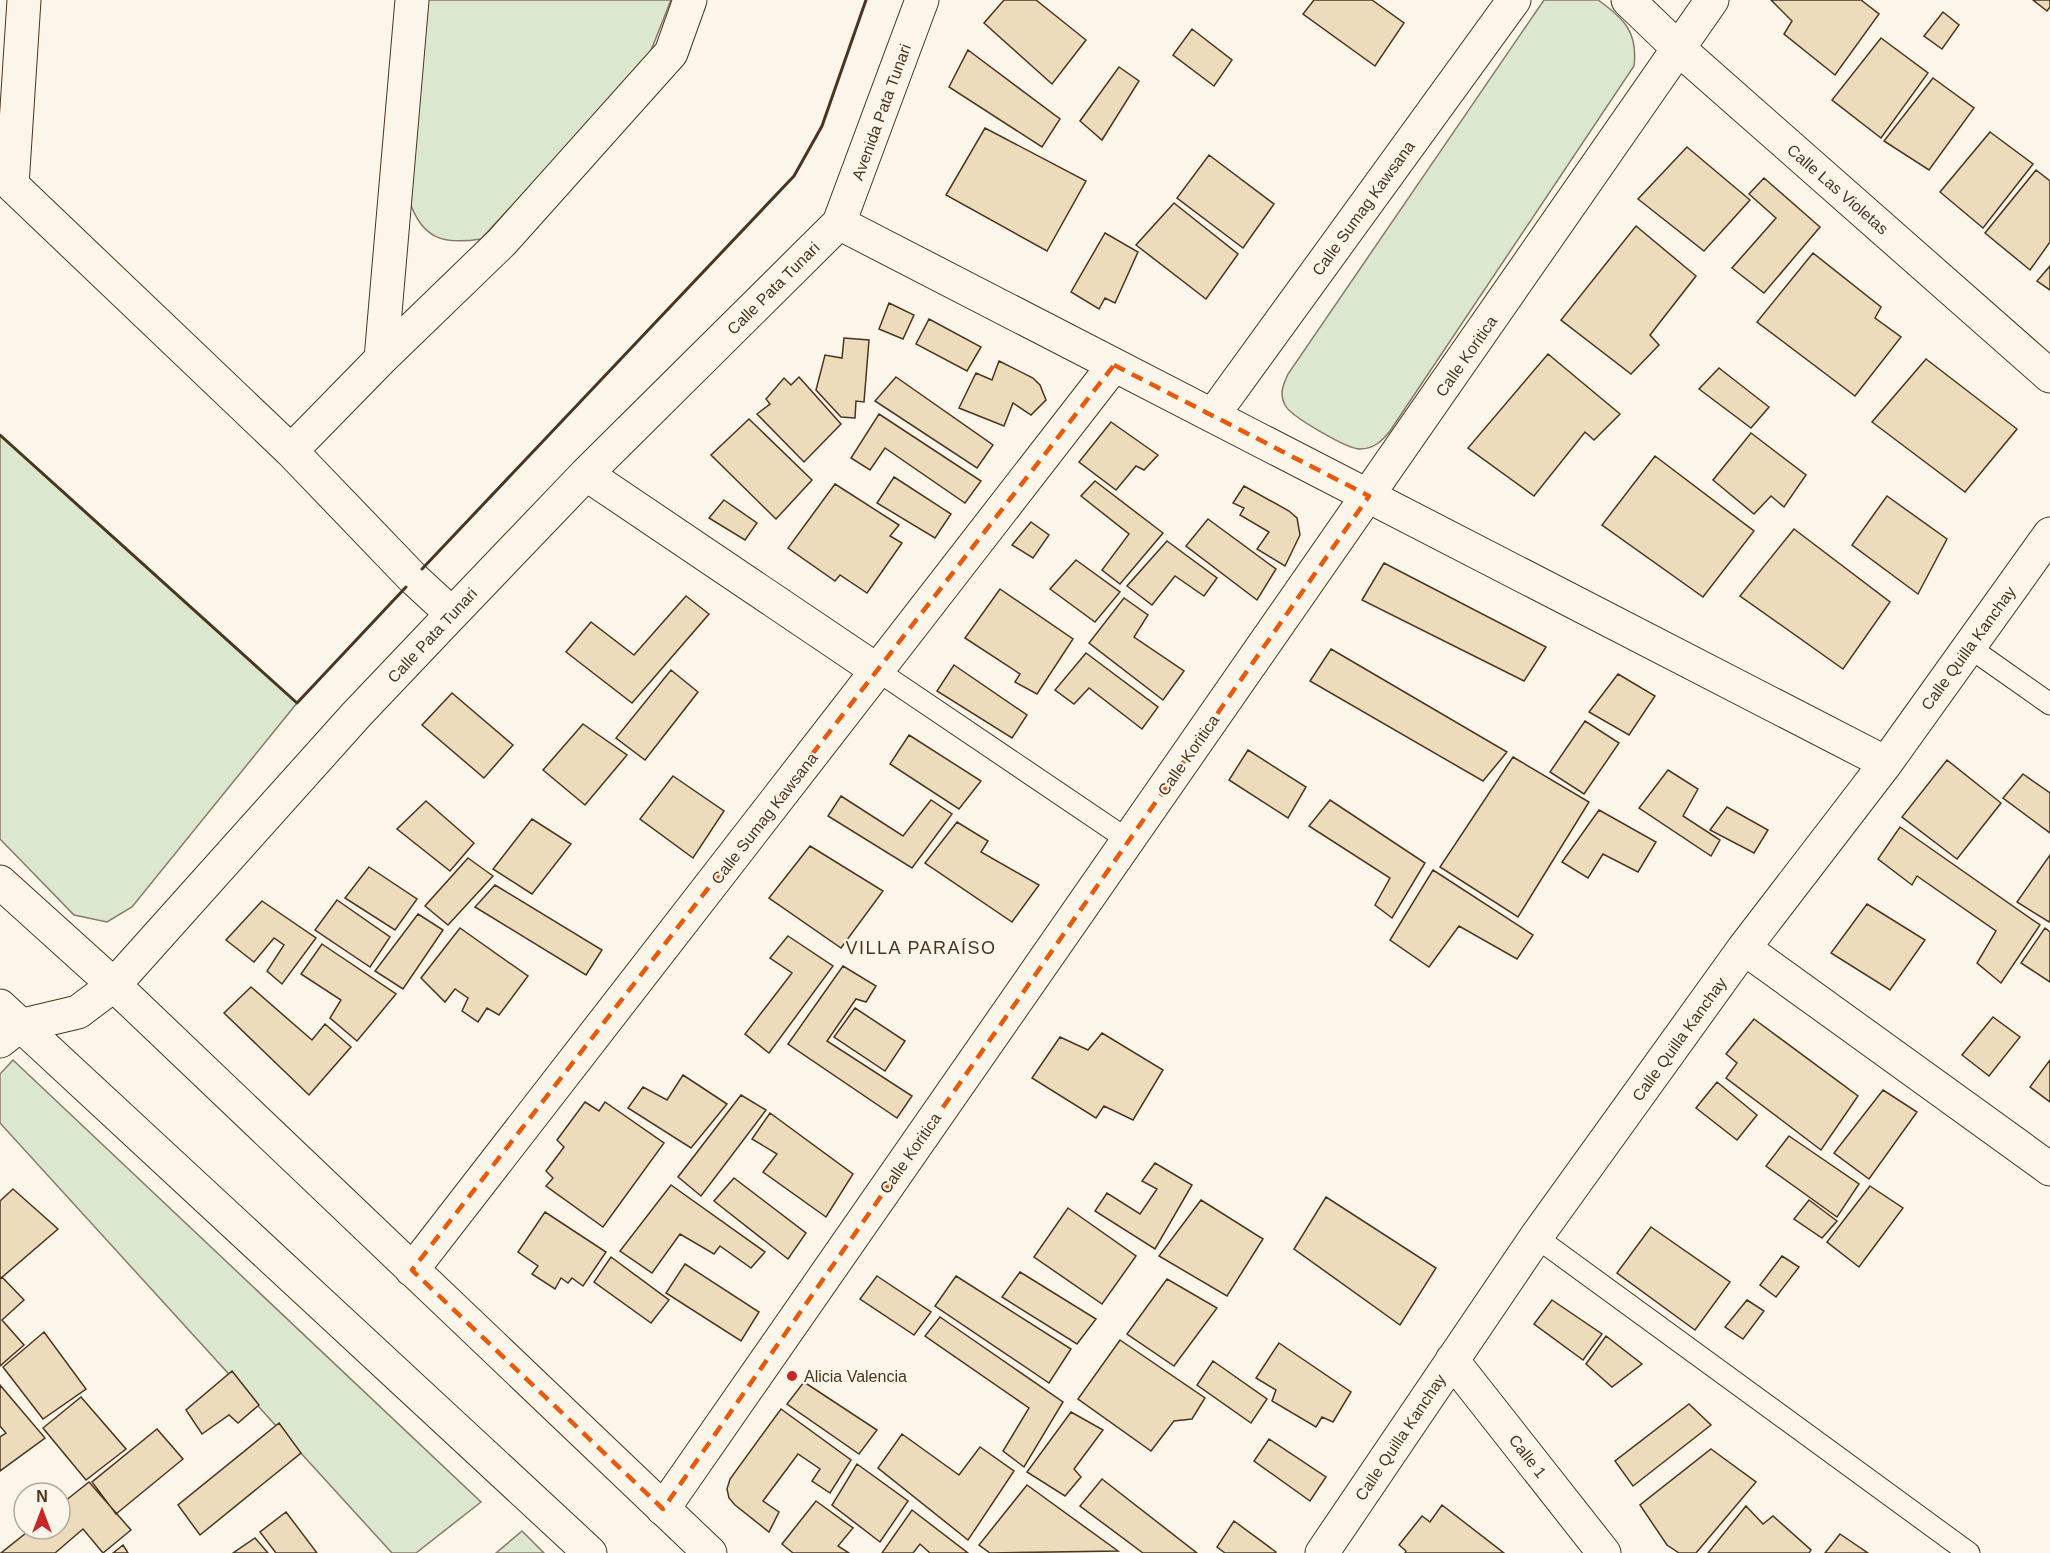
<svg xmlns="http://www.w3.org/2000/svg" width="2050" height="1553" font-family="Helvetica,sans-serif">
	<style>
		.green { fill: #dce7d0; stroke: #887966; stroke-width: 1.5 }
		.building { fill: #ecdcbc; stroke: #4a3520; stroke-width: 1.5 }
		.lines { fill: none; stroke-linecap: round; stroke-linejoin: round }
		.service-casing { stroke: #4a3520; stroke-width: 23 }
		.minor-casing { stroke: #4a3520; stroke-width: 35 }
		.secondary-casing { stroke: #4a3520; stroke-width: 35 }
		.service { stroke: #fbf6e9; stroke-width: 21 }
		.minor { stroke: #fbf6e9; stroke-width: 33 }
		.secondary { stroke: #fbf6e9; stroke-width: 33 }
		.wall { stroke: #4a3520; stroke-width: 3 }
		.marked { fill: none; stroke: #e8590c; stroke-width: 4.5; stroke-dasharray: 12 8; stroke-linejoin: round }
		.poi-dot { fill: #c62828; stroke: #fbf6e9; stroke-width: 2 }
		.labels { text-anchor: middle; stroke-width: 4.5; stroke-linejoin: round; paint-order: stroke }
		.street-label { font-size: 16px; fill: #4a3520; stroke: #fbf6e9 }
		.poi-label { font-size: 16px; fill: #4a3520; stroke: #fbf6e9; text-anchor: start }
		.neighbourhood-label { font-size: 18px; letter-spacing: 1.5px; fill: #4a3520; stroke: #fbf6e9 }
	</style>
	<rect width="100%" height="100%" fill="#fbf6e9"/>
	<path class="green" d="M 427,0 L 671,0 L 648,58 L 481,239 C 443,245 422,239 409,200 Z
		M 1544,0 L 1598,0 C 1625,19 1638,33 1634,66 L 1390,431 C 1382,441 1374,449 1360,449 C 1347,449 1290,416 1285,405 C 1279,394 1283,385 1288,374 Z
		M 0,435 L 297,703 L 132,907 L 107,922 L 74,915 L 0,839 Z
		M 13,1060 L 481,1502 L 416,1553 L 392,1553 L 0,1123 L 0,1074 Z
		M 522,1531 L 544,1553 L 496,1553 Z"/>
	<path class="building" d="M 1004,0 L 1036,0 L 1086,40 L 1052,84 L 984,23 Z
		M 1314,0 L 1372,0 L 1404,23 L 1375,66 L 1303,14 Z
		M 1771,0 L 1861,0 L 1879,14 L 1835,75 L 1784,34 L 1792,21 Z
		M 2033,0 L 2050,0 L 2050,7 L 2047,11 Z
		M 1943,12 L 1959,25 L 1942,49 L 1924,36 Z
		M 1192,29 L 1232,60 L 1214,86 L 1173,55 Z
		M 1881,38 L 1928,73 L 1881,138 L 1832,100 Z
		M 968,50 L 1060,119 L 1042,147 L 949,87 Z
		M 1119,67 L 1139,81 L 1102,140 L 1080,121 Z
		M 1933,78 L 1974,108 L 1929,170 L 1884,141 Z
		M 985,128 L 1086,181 L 1047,251 L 946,195 Z
		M 1990,132 L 2033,164 L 1983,228 L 1940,192 Z
		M 1687,147 L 1750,200 L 1704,251 L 1638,199 Z
		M 1209,155 L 1274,204 L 1243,248 L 1177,198 Z
		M 2036,170 L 2050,181 L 2050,242 L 2030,270 L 1985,233 Z
		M 1764,178 L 1820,227 L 1764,293 L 1732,268 L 1776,218 L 1749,194 Z
		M 1174,203 L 1238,254 L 1206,299 L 1136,245 Z
		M 1636,226 L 1696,276 L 1650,335 L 1659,345 L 1631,374 L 1561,320 Z
		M 1105,233 L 1138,252 L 1115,303 L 1105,298 L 1099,309 L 1071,292 Z
		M 1813,253 L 1881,307 L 1875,318 L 1901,337 L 1855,396 L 1757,322 Z
		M 2050,266 L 2050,290 L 2037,281 Z
		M 889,303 L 914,315 L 903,339 L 879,329 Z
		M 929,319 L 981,347 L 967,371 L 916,344 Z
		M 844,338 L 869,340 L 864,402 L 856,401 L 855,418 L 841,417 L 816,390 L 825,355 L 842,358 Z
		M 1548,354 L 1620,414 L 1594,440 L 1585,432 L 1534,496 L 1468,448 Z
		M 1926,359 L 2017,429 L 1965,492 L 1872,422 Z
		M 999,361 L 1033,378 L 1040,385 L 1046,400 L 1031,415 L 1013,403 L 1004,426 L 959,408 L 976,373 L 992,380 Z
		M 1719,368 L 1769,407 L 1751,428 L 1699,389 Z
		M 799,377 L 841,424 L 804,462 L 757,414 L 770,404 L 766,399 L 784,378 L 791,385 Z
		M 896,377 L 993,445 L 977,468 L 875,401 Z
		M 879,414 L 981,481 L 965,503 L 885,448 L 870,470 L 851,458 Z
		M 749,419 L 812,480 L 776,519 L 711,455 Z
		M 1111,422 L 1158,455 L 1144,470 L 1136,466 L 1116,490 L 1079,462 Z
		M 1751,433 L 1806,475 L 1784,507 L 1771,496 L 1754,514 L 1713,480 Z
		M 1655,456 L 1754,531 L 1703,597 L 1602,525 Z
		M 894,477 L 951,514 L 935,538 L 877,503 Z
		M 1095,481 L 1163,533 L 1120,584 L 1102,570 L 1129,534 L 1081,496 Z
		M 835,484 L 899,525 L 890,536 L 902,543 L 867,593 L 840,575 L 835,581 L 788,548 Z
		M 1244,486 L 1289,511 L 1297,518 L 1300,535 L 1285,566 L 1257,549 L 1269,532 L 1240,515 L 1244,508 L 1233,503 Z
		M 1887,496 L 1947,539 L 1918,594 L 1852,545 Z
		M 724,500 L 757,523 L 745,540 L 709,518 Z
		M 1208,519 L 1276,569 L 1257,600 L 1186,546 Z
		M 1031,522 L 1049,535 L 1033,558 L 1012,545 Z
		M 1794,529 L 1890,602 L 1843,669 L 1740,596 Z
		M 1167,541 L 1217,578 L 1204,596 L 1175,576 L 1152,605 L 1127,586 Z
		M 1076,560 L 1120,592 L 1095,622 L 1050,589 Z
		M 1384,563 L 1546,647 L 1524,681 L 1362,600 Z
		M 1000,589 L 1073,639 L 1037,694 L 1015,682 L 1020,674 L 965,638 Z
		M 686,596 L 709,614 L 632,703 L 566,652 L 591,622 L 634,655 Z
		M 1124,598 L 1148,615 L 1134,637 L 1184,671 L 1163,700 L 1089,643 Z
		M 1331,649 L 1507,752 L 1483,781 L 1310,681 Z
		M 1086,653 L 1158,707 L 1142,729 L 1089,688 L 1074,704 L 1055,690 Z
		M 954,665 L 1027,715 L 1012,738 L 937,691 Z
		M 671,670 L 698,692 L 645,760 L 616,738 Z
		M 1618,674 L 1655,696 L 1629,735 L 1589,712 Z
		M 452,693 L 513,745 L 484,778 L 422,725 Z
		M 1585,721 L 1619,743 L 1584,794 L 1550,772 Z
		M 583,724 L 627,755 L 585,805 L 543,770 Z
		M 909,735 L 981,781 L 959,809 L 890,764 Z
		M 1248,750 L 1306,787 L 1288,818 L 1229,780 Z
		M 1513,757 L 1589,802 L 1518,917 L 1440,867 Z
		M 1947,760 L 2001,803 L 1957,859 L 1902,817 Z
		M 1668,770 L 1698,789 L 1683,816 L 1720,840 L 1711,856 L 1639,808 Z
		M 2023,774 L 2050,793 L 2050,833 L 2003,798 Z
		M 673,776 L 724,811 L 693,858 L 640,819 Z
		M 841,796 L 903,836 L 931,800 L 952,814 L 912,868 L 828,816 Z
		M 1330,800 L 1425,863 L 1392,918 L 1375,905 L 1390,878 L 1309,826 Z
		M 426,801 L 474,843 L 450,871 L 397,829 Z
		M 1727,807 L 1768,830 L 1754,853 L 1710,830 Z
		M 1599,810 L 1656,842 L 1638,872 L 1603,854 L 1588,878 L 1562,862 Z
		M 532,819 L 571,844 L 532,894 L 493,869 Z
		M 957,822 L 988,841 L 981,852 L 1039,885 L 1012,922 L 925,863 Z
		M 1900,827 L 2040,925 L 2001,983 L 1977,963 L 1996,931 L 1917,876 L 1912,885 L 1878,859 Z
		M 810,846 L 883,891 L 841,948 L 769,898 Z
		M 2050,855 L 2050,920 L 2049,922 L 2017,902 Z
		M 468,858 L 493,876 L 448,925 L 425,906 Z
		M 369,867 L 417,899 L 395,930 L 345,898 Z
		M 1433,870 L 1533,935 L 1517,959 L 1459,926 L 1429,967 L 1390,940 Z
		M 495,885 L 602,950 L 586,975 L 475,907 Z
		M 337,900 L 390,937 L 370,967 L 315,930 Z
		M 262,901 L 316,938 L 282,984 L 267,971 L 284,945 L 274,938 L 254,962 L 226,940 Z
		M 1867,904 L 1925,940 L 1890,990 L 1831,953 Z
		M 418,914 L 443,930 L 403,989 L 375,971 Z
		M 460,928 L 528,976 L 499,1015 L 487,1008 L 478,1022 L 462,1011 L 468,998 L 455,989 L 445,1002 L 421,978 Z
		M 2045,928 L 2050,932 L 2050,982 L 2021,963 Z
		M 788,936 L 833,966 L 769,1053 L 745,1034 L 792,973 L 770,958 Z
		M 322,944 L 396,994 L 357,1041 L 330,1018 L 341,1000 L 301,974 Z
		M 843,966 L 876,986 L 866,1002 L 856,999 L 827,1041 L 912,1096 L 897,1118 L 788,1044 Z
		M 251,987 L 312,1040 L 325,1024 L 351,1047 L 309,1095 L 224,1013 Z
		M 855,1008 L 905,1041 L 885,1071 L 834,1037 Z
		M 1993,1017 L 2020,1037 L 1989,1076 L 1962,1055 Z
		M 1754,1019 L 1858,1096 L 1821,1150 L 1726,1078 L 1737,1063 L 1726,1054 Z
		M 1102,1033 L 1163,1070 L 1133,1120 L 1104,1106 L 1096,1118 L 1032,1078 L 1060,1037 L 1088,1050 Z
		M 2050,1060 L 2050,1102 L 2030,1087 Z
		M 683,1075 L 727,1104 L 691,1148 L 628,1108 L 643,1087 L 667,1100 Z
		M 1717,1082 L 1757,1115 L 1737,1140 L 1696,1108 Z
		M 1883,1090 L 1917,1112 L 1869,1179 L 1834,1153 Z
		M 741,1095 L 766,1110 L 701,1196 L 678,1177 Z
		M 585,1102 L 599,1111 L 605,1102 L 664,1143 L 603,1227 L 546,1186 L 553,1178 L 546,1171 L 564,1147 L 557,1140 Z
		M 770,1113 L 853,1174 L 826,1217 L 763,1172 L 777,1154 L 752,1139 Z
		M 1789,1136 L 1859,1184 L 1837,1217 L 1766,1166 Z
		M 1155,1163 L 1192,1185 L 1155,1249 L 1095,1211 L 1107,1193 L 1140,1214 L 1157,1189 L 1142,1181 Z
		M 734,1178 L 806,1233 L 788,1259 L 714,1201 Z
		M 671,1185 L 765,1252 L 751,1268 L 720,1246 L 714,1254 L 680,1234 L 652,1273 L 620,1251 Z
		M 1870,1186 L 1903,1208 L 1859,1267 L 1827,1242 Z
		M 13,1189 L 58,1229 L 0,1279 L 0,1201 Z
		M 1326,1197 L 1436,1268 L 1400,1325 L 1294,1249 Z
		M 1201,1200 L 1263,1239 L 1227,1296 L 1159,1256 Z
		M 1809,1200 L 1837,1221 L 1822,1238 L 1794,1219 Z
		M 1068,1208 L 1136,1256 L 1102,1304 L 1034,1257 Z
		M 545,1212 L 606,1252 L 583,1286 L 572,1278 L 568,1283 L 561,1278 L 555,1289 L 532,1274 L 538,1266 L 518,1252 Z
		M 1651,1227 L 1730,1282 L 1695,1330 L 1617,1273 Z
		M 1782,1256 L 1799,1267 L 1776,1297 L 1760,1285 Z
		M 611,1257 L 669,1300 L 651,1323 L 594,1282 Z
		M 685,1264 L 759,1312 L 741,1341 L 666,1293 Z
		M 1020,1272 L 1096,1319 L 1077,1344 L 1002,1297 Z
		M 877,1276 L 931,1312 L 914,1335 L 860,1299 Z
		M 956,1276 L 1071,1349 L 1049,1383 L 935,1306 Z
		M 2,1277 L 24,1300 L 2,1320 L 24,1345 L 0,1366 L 0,1279 Z
		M 1167,1279 L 1217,1308 L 1174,1366 L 1127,1334 Z
		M 1552,1300 L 1602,1334 L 1583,1360 L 1534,1324 Z
		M 1747,1300 L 1764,1311 L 1743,1339 L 1725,1327 Z
		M 940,1317 L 1063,1402 L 1024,1467 L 1003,1451 L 1029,1408 L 925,1336 Z
		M 44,1332 L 86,1389 L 43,1419 L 3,1367 Z
		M 1606,1336 L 1642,1364 L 1612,1387 L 1586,1364 Z
		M 1120,1340 L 1205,1398 L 1192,1419 L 1174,1421 L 1151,1451 L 1078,1399 Z
		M 1279,1343 L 1351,1392 L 1333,1422 L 1322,1417 L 1316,1427 L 1272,1401 L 1276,1390 L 1256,1378 Z
		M 1213,1361 L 1267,1399 L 1251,1423 L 1197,1385 Z
		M 232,1371 L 259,1405 L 238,1423 L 229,1415 L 202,1434 L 186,1410 Z
		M 804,1382 L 877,1430 L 859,1454 L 787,1404 Z
		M 0,1385 L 45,1438 L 0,1471 L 0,1437 L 6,1433 L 0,1426 Z
		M 81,1397 L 126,1449 L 86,1480 L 43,1428 Z
		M 1689,1404 L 1711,1425 L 1633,1486 L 1615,1461 Z
		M 781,1409 L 851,1460 L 830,1493 L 812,1481 L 820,1469 L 798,1454 L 763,1501 L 779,1512 L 769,1532 L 735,1505 L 729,1498 L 727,1489 L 730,1479 Z
		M 1071,1412 L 1103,1430 L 1074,1469 L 1081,1477 L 1065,1496 L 1027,1472 Z
		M 279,1423 L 301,1453 L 200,1535 L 178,1505 Z
		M 157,1429 L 183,1459 L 116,1514 L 92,1482 Z
		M 902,1434 L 959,1475 L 980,1447 L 1014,1471 L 968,1540 L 878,1468 Z
		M 1269,1439 L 1326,1477 L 1310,1501 L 1254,1461 Z
		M 1711,1449 L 1756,1482 L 1696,1553 L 1679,1553 L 1667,1545 L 1640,1505 Z
		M 857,1464 L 908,1501 L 880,1542 L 832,1505 Z
		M 1102,1479 L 1197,1553 L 1143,1553 L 1080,1506 Z
		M 89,1482 L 131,1530 L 103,1553 L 83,1529 L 55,1553 L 1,1553 L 31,1529 L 60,1529 L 60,1505 Z
		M 1027,1485 L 1118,1551 L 990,1553 L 979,1545 Z
		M 816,1501 L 853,1528 L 838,1546 L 849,1553 L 793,1553 L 782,1544 Z
		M 1442,1505 L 1504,1553 L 1405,1553 L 1406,1551 L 1399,1545 L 1422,1516 L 1430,1522 Z
		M 1746,1506 L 1763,1524 L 1773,1516 L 1811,1550 L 1809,1553 L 1708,1553 Z
		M 912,1510 L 968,1553 L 930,1553 L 920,1544 L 913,1553 L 882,1553 Z
		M 286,1512 L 317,1553 L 276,1553 L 260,1532 Z
		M 1234,1521 L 1276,1552 L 1275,1553 L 1225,1553 L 1217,1547 Z
		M 1840,1534 L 1868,1553 L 1825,1553 Z
		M 255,1538 L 268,1553 L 233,1553 Z
		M 123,1545 L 128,1553 L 113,1553 Z"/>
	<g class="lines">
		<defs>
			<path id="service" d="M 1969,647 L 2050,704
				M 878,671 L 1128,840
				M 1536,1237 L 1969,1553"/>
			<path id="minor" d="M 24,0 L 12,185 L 291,451 L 413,578 L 452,614
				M 1628,0 L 1679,49 L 2050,376
				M 839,223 L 1886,763
				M 381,359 L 412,0
				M 1213,415 L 1514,0
				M 291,451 L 381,359 L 502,242 L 671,53 L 690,0
				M 586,474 L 878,671
				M 1744,948 L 2050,1169
				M 0,1041 L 19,1026 L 78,1012 L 114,985 L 356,715 L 452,614 L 586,474 L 839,223 L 922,0
				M 412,1270 L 1114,365
				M 1452,1360 L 1604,1553
				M 663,1509 L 1712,0
				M 1322,1553 L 1536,1237 L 1744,948 L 1886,763 L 2050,534"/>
			<path id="secondary" d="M 0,882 L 114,985 L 710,1553
				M 0,1006 L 590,1553"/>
		</defs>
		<use href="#service" class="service-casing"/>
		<use href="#minor" class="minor-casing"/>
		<use href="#secondary" class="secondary-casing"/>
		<use href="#service" class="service"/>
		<use href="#minor" class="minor"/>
		<use href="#secondary" class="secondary"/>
		<path class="wall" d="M 0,435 L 297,703 L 406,587
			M 422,569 L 794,176 L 822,126 L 866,0"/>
	</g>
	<path class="marked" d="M 1114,365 L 1369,496 L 663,1509 L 412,1270 Z"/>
	<circle class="poi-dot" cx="792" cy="1376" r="6"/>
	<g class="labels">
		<g class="street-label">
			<text transform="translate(881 112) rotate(-70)" y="6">Avenida Pata Tunari</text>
			<text transform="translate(1838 189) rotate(41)" y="6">Calle Las Violetas</text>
			<text transform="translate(1363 208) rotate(-54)" y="6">Calle Sumag Kawsana</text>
			<text transform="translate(773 288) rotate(-45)" y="6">Calle Pata Tunari</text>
			<text transform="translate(1466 356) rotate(-55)" y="6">Calle Koritica</text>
			<text transform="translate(432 635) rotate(-47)" y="6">Calle Pata Tunari</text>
			<text transform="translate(1968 648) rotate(-54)" y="6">Calle Quilla Kanchay</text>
			<text transform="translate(1188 755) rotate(-55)" y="6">Calle Koritica</text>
			<text transform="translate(764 818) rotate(-52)" y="6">Calle Sumag Kawsana</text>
			<text transform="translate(1679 1039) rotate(-54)" y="6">Calle Quilla Kanchay</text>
			<text transform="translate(910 1153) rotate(-55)" y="6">Calle Koritica</text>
			<text transform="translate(1400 1437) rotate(-56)" y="6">Calle Quilla Kanchay</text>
			<text transform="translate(1528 1456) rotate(52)" y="6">Calle 1</text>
		</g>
		<g class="poi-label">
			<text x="804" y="1382">Alicia Valencia</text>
		</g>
		<g class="neighbourhood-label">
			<text x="921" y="954">VILLA PARAÍSO</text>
		</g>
	</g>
	<g transform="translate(42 1511)"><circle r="28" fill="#fbf6e9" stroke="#b4a999" stroke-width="1.5"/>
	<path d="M0-4.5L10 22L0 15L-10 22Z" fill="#c62828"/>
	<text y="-9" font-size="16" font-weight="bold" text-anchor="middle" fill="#4a3520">N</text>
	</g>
</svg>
